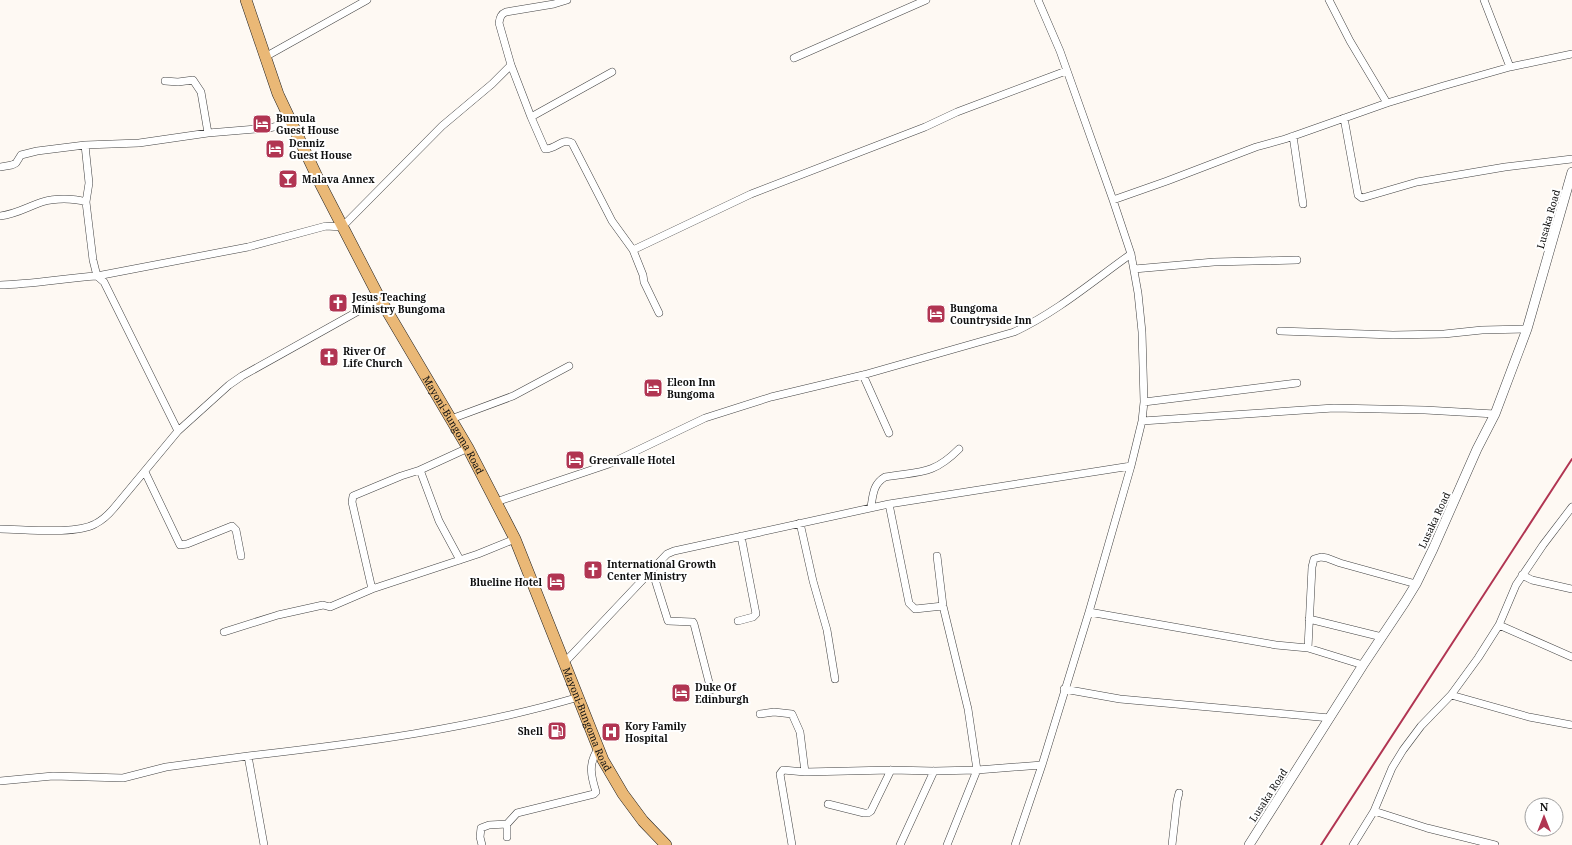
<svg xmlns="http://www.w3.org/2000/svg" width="1572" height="845" font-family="'Noto Serif',serif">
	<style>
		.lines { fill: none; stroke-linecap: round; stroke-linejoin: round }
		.minor-casing { stroke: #424242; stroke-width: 8 }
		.tertiary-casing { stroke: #424242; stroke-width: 10 }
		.primary-casing { stroke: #202020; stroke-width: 12 }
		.minor { stroke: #fff; stroke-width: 7 }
		.tertiary { stroke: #fff; stroke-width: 9 }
		.primary { stroke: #eab876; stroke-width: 11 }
		.rail { stroke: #b13552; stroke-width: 2 }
		.labels { text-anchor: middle; stroke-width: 4; stroke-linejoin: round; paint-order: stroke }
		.poi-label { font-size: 10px; font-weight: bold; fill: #0f0f0f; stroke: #fff; text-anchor: start }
		.street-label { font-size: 10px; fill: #0f0f0f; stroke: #fff }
	</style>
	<rect width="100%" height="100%" fill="#fef9f3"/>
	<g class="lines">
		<defs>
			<path id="minor" d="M 1329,0 L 1350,41 L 1387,103
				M 1484,0 L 1510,67
				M 265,57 L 367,0
				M 794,58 L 926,0
				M 612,72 L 531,117 L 545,149 C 555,150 563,137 572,143 L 612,221 L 633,250 L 643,275 L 644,282 L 659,313
				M 165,81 L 178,82 L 193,80 L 201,92 L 208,133
				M 531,117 L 511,65 L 499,23 C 500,17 501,14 506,12 L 554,4 L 567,0
				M 1344,118 L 1358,195 L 1362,198 L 1417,182 L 1505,167 L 1572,159
				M 1293,136 L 1303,204
				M 0,167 L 12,165 L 16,163 L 21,155 L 37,151 L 85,145
				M 1113,200 L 1167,181 L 1256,147 L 1285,139 L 1387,103 L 1443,86 L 1510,67 L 1572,54
				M 0,216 C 17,214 27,207 42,202 C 55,198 73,198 86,202
				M 633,250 L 751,194 L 925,127 L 957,112 L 1066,71
				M 1134,269 L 1214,262 L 1297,260
				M 0,285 C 33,284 65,278 97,276 L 248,247 L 326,226 L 342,227 L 442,126 L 492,84 L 511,65
				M 1280,331 L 1393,335 L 1444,334 L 1482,330 L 1527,329
				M 863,375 L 889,433
				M 1144,402 L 1297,383
				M 451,419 L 513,396 L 569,366
				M 1142,421 L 1334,408 L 1425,410 L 1495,414
				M 178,431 L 104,282 L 97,276 L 93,260 L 86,202 L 89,183 L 85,145 L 139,143 L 208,133 L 269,128 L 291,123
				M 420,470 L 439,521 L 460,560
				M 145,472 L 180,545 L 187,544 L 232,526 L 236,530 L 241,556
				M 496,502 L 609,464 L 705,418 L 771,397 L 863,375 L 1014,332 C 1057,312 1093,281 1131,254
				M 889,504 L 909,603 L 915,609 L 943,606
				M 871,507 C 873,495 873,484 885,477 C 919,471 932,476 959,449
				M 800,523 L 813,581 L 827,630 L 835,679
				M 0,529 C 24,529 75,535 95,524 C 103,520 109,514 114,508 L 178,431 L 229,385 L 242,376 L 380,299
				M 937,556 L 943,606 L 968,709 L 977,770 L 947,845
				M 652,570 L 668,621 L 693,622 L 694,624 L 711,690
				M 1522,575 L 1532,580 L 1572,589
				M 372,589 L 478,554 L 515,539
				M 1089,612 L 1276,645 L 1308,648 L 1363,665
				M 1309,619 L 1382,637
				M 738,621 L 753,617 L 756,614 L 741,536
				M 1499,625 L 1572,657
				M 224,632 L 278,615 L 323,605 L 330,607 L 372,589 L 352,502 L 353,496 L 401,476 L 420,470 L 468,448
				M 1308,648 L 1312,567 L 1314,559 L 1321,557 L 1327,558 L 1340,563 L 1416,584
				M 565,662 L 667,554 L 674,551 L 889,504 L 1131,466
				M 1064,689 L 1120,699 L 1330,718
				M 1451,695 L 1529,717 L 1572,725
				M 760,714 L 774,712 L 792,714 L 800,732 L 805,772
				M 0,781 L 53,776 L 123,778 L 166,767 L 248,756
				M 828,804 L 864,813 L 868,813 L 871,811 L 891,770
				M 1374,811 L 1427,828 L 1495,845
				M 507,837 L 507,824 L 517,813 L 594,794 L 596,792 C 591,776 588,764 598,749
				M 264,845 L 248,756 C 361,743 469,729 579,697
				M 482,845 L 480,837 L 481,828 L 489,825 L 507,824
				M 792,845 L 780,774 L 783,770 L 805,772 L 891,770 L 934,771 L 977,770 L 1042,765
				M 900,845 L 934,771
				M 1015,845 L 1042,765 L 1089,612 L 1131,466 L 1142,421 L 1144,402 L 1142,332 L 1138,293 L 1131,254 L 1113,200 L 1060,51 L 1038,0
				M 1172,845 L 1177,801 L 1179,793
				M 1353,845 L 1374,811 L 1392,768 L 1403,750 L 1421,726 L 1451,695 L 1478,658 L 1499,625 L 1516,585 L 1543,545 L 1572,507"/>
			<path id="tertiary" d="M 1249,845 L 1363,665 L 1405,602 L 1416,584 L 1433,549 L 1477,449 L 1495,414 L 1527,329 L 1572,172"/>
			<g id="primary">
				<path id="s1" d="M 246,0 L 278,94 L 321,185 L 380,299 L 468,448 L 515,539 L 603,760 L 623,794 L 643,821 L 666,845"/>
			</g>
		</defs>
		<use href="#minor" class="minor-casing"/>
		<use href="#tertiary" class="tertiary-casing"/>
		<use href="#primary" class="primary-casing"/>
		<use href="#minor" class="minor"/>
		<use href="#tertiary" class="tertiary"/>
		<use href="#primary" class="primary"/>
		<path class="rail" d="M 1321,845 L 1572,459"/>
	</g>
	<defs>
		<symbol id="hotel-square" viewBox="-11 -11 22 22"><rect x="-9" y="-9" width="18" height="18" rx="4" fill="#b13552" stroke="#fff"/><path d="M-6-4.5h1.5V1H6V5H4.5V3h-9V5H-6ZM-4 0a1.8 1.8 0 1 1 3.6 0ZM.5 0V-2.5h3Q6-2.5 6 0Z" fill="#fff"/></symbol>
		<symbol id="bar-square" viewBox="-11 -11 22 22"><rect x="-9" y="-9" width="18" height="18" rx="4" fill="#b13552" stroke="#fff"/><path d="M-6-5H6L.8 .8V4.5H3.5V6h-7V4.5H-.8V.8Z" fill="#fff"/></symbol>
		<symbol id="church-square" viewBox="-11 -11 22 22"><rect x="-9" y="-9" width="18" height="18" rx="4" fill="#b13552" stroke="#fff"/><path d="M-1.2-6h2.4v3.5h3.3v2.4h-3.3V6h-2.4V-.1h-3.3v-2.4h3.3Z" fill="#fff"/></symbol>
		<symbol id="fuel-square" viewBox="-11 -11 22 22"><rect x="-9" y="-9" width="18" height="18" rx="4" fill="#b13552" stroke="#fff"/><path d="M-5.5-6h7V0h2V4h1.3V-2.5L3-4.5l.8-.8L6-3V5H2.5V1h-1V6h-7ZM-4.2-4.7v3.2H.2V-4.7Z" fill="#fff"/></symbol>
		<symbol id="hospital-square" viewBox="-11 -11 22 22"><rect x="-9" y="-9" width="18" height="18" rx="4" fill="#b13552" stroke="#fff"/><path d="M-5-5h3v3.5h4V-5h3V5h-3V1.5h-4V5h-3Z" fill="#fff"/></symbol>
	</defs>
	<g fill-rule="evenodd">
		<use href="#hotel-square" x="251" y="113" width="22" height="22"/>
		<use href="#hotel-square" x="264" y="138" width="22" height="22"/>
		<use href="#bar-square" x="277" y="168" width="22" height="22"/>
		<use href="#church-square" x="327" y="292" width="22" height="22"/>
		<use href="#hotel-square" x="925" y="303" width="22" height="22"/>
		<use href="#church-square" x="318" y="346" width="22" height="22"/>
		<use href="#hotel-square" x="642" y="377" width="22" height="22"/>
		<use href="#hotel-square" x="564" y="449" width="22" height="22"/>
		<use href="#church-square" x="582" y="559" width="22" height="22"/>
		<use href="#hotel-square" x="545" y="571" width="22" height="22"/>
		<use href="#hotel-square" x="670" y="682" width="22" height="22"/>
		<use href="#fuel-square" x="546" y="720" width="22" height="22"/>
		<use href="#hospital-square" x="600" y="721" width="22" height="22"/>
	</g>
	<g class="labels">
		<g class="poi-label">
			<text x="276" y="122">Bumula<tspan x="276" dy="12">Guest House</tspan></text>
			<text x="289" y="147">Denniz<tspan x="289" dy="12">Guest House</tspan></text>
			<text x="302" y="183">Malava Annex</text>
			<text x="352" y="301">Jesus Teaching<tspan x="352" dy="12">Ministry Bungoma</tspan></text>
			<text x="950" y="312">Bungoma<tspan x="950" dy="12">Countryside Inn</tspan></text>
			<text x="343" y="355">River Of<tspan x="343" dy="12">Life Church</tspan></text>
			<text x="667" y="386">Eleon Inn<tspan x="667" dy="12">Bungoma</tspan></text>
			<text x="589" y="464">Greenvalle Hotel</text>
			<text x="607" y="568">International Growth<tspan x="607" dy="12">Center Ministry</tspan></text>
			<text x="542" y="586" text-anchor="end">Blueline Hotel</text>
			<text x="695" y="691">Duke Of<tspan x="695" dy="12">Edinburgh</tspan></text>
			<text x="625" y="730">Kory Family<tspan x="625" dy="12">Hospital</tspan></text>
			<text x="543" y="735" text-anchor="end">Shell</text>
		</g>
		<g class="street-label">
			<text transform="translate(1548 219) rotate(-74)" y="4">Lusaka Road</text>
			<text dy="4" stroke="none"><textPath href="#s1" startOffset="474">Mayoni-Bungoma Road</textPath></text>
			<text transform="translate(1434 520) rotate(-65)" y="4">Lusaka Road</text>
			<text dy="4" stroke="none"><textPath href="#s1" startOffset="798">Mayoni-Bungoma Road</textPath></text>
			<text transform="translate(1268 795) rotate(-57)" y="4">Lusaka Road</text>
		</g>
	</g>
	<g transform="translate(1544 817)"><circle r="19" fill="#ffffff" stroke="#9f9f9f"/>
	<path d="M0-3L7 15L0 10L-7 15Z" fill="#b13552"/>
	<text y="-6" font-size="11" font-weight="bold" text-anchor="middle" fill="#0f0f0f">N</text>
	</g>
</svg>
